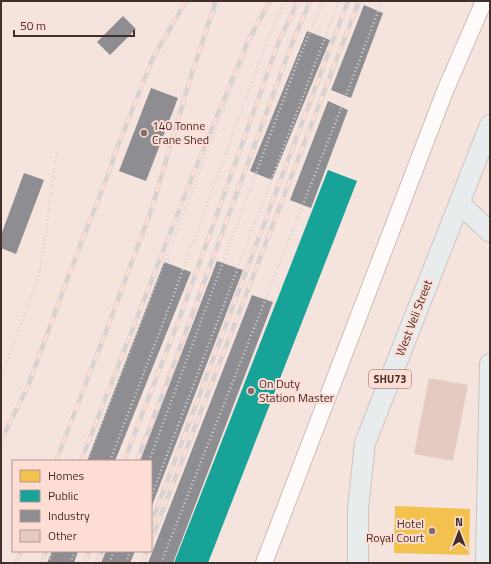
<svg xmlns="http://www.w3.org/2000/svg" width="491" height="564" font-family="'Titillium Web',sans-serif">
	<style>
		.homes { fill: #f2c14e }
		.public { fill: #17a398 }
		.industry { fill: #8d8d92 }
		.building { fill: #e4cac3 }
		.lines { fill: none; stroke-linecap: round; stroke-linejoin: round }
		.minor-casing { stroke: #cebcb7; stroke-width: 18 }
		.major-casing { stroke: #cec3c0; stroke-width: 22 }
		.path { stroke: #d9d3d1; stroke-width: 2.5; stroke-dasharray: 1 3; stroke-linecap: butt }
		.minor { stroke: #fefbfa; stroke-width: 16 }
		.major { stroke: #e8eced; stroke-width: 20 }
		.rail-casing { stroke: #d8d2d0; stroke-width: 4.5 }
		.rail { stroke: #feddd5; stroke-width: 3; stroke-dasharray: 9; stroke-linecap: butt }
		.poi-dot { fill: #816e69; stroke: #feddd5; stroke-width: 1.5 }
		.labels { text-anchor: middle; stroke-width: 4; stroke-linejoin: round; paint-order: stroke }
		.shield { fill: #feddd5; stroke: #7b635d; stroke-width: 1 }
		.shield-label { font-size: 11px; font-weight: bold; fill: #432f2a }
		.poi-label { font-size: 12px; fill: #432f2a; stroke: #feddd5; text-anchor: start }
		.street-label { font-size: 12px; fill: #432f2a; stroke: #feddd5 }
	</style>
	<rect width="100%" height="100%" fill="#f5e3de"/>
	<path class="homes" d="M 395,506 L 470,509 L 469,555 L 394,553 Z"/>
	<path class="public" d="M 328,170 L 357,181 L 208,563 L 174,563 Z"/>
	<path class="industry" d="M 364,5 L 383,13 L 351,98 L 331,90 Z
		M 123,16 L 136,29 L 110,55 L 97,42 Z
		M 307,31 L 330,40 L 272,180 L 250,171 Z
		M 151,88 L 178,98 L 146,181 L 119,171 Z
		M 328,101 L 348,110 L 311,208 L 290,200 Z
		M 24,173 L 44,180 L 16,254 L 1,248 L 1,235 Z
		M 217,261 L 243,270 L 151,508 L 151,461 L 140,461 Z
		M 164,262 L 191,272 L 115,461 L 87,461 Z
		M 252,295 L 273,302 L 173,563 L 148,563 Z
		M 52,551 L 78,551 L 74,563 L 47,563 Z
		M 106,551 L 135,551 L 130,563 L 101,563 Z"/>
	<path class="building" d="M 429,378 L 468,385 L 453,461 L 414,454 Z"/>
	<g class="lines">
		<defs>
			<path id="minor" d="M 264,563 L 445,91 L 484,1"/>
			<path id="major" d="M 459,203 L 490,232
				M 358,563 L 358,509 L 365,443 L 490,125
				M 486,563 L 490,364"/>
		</defs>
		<use href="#minor" class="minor-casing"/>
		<use href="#major" class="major-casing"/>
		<path class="path" d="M 1,377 L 40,273 L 57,151
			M 87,461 L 213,137 L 255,31 L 271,1
			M 110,461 L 168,310 L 268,38 L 285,1
			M 149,461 L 297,63 L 323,1
			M 151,497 L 339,1
			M 48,563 L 53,551
			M 70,563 L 75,551
			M 109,563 L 114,551
			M 126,563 L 130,551
			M 161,563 L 342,106 L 382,1"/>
		<use href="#minor" class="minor"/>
		<use href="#major" class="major"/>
		<defs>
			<path id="rail" d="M 1,441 L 28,386 L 70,272 L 109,172 L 117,148 L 153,58 L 186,1
				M 56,461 L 108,326 L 152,208 L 191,76 L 216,1
				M 81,461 L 192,177 L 248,41 L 270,1
				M 124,461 L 183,309 L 279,41 L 298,1
				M 137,461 L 168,380 L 291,46 L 310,1
				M 151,524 L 348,1
				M 151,541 L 359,1
				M 16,563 L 21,551
				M 42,563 L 46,551
				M 85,563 L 89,551
				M 97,563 L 102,551
				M 142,563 L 147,551"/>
		</defs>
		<use href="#rail" class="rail-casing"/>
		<use href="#rail" class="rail"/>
	</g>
	<g class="poi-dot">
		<circle cx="144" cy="133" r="4"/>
		<circle cx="251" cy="391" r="4"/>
		<circle cx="432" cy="531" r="4"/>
	</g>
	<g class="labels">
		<rect class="shield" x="369" y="370" width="42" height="18" rx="3"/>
		<g class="shield-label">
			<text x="390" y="383">SHU73</text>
		</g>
		<g class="poi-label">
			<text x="152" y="130">140 Tonne<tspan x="152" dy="14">Crane Shed</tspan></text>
			<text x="259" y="388">On Duty<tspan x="259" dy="14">Station Master</tspan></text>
			<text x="424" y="528" text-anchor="end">Hotel<tspan x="424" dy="14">Royal Court</tspan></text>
		</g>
		<g class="street-label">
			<text transform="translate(414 318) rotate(-69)" y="4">West Veli Street</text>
		</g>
	</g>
	<rect width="491" height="564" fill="none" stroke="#432f2a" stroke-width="4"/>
	<rect x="12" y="460" width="140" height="92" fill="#feddd5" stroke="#b39791"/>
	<rect x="20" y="470" width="20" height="12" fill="#f2c14e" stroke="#b39791"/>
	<text x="48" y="480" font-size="12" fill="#432f2a">Homes</text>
	<rect x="20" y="490" width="20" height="12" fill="#17a398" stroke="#b39791"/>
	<text x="48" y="500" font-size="12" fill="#432f2a">Public</text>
	<rect x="20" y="510" width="20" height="12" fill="#8d8d92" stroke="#b39791"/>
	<text x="48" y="520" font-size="12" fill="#432f2a">Industry</text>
	<rect x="20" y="530" width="20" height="12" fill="#e4cac3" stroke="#b39791"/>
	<text x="48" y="540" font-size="12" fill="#432f2a">Other</text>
	<g transform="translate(459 532)" stroke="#feddd5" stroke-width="3" paint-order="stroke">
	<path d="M0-3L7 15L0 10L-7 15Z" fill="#432f2a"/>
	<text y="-6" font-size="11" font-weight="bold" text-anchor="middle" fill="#432f2a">N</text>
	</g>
	<path d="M14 30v6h120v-6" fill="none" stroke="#432f2a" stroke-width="2"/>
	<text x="20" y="30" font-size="12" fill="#432f2a" stroke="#feddd5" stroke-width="3" paint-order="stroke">50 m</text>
</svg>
